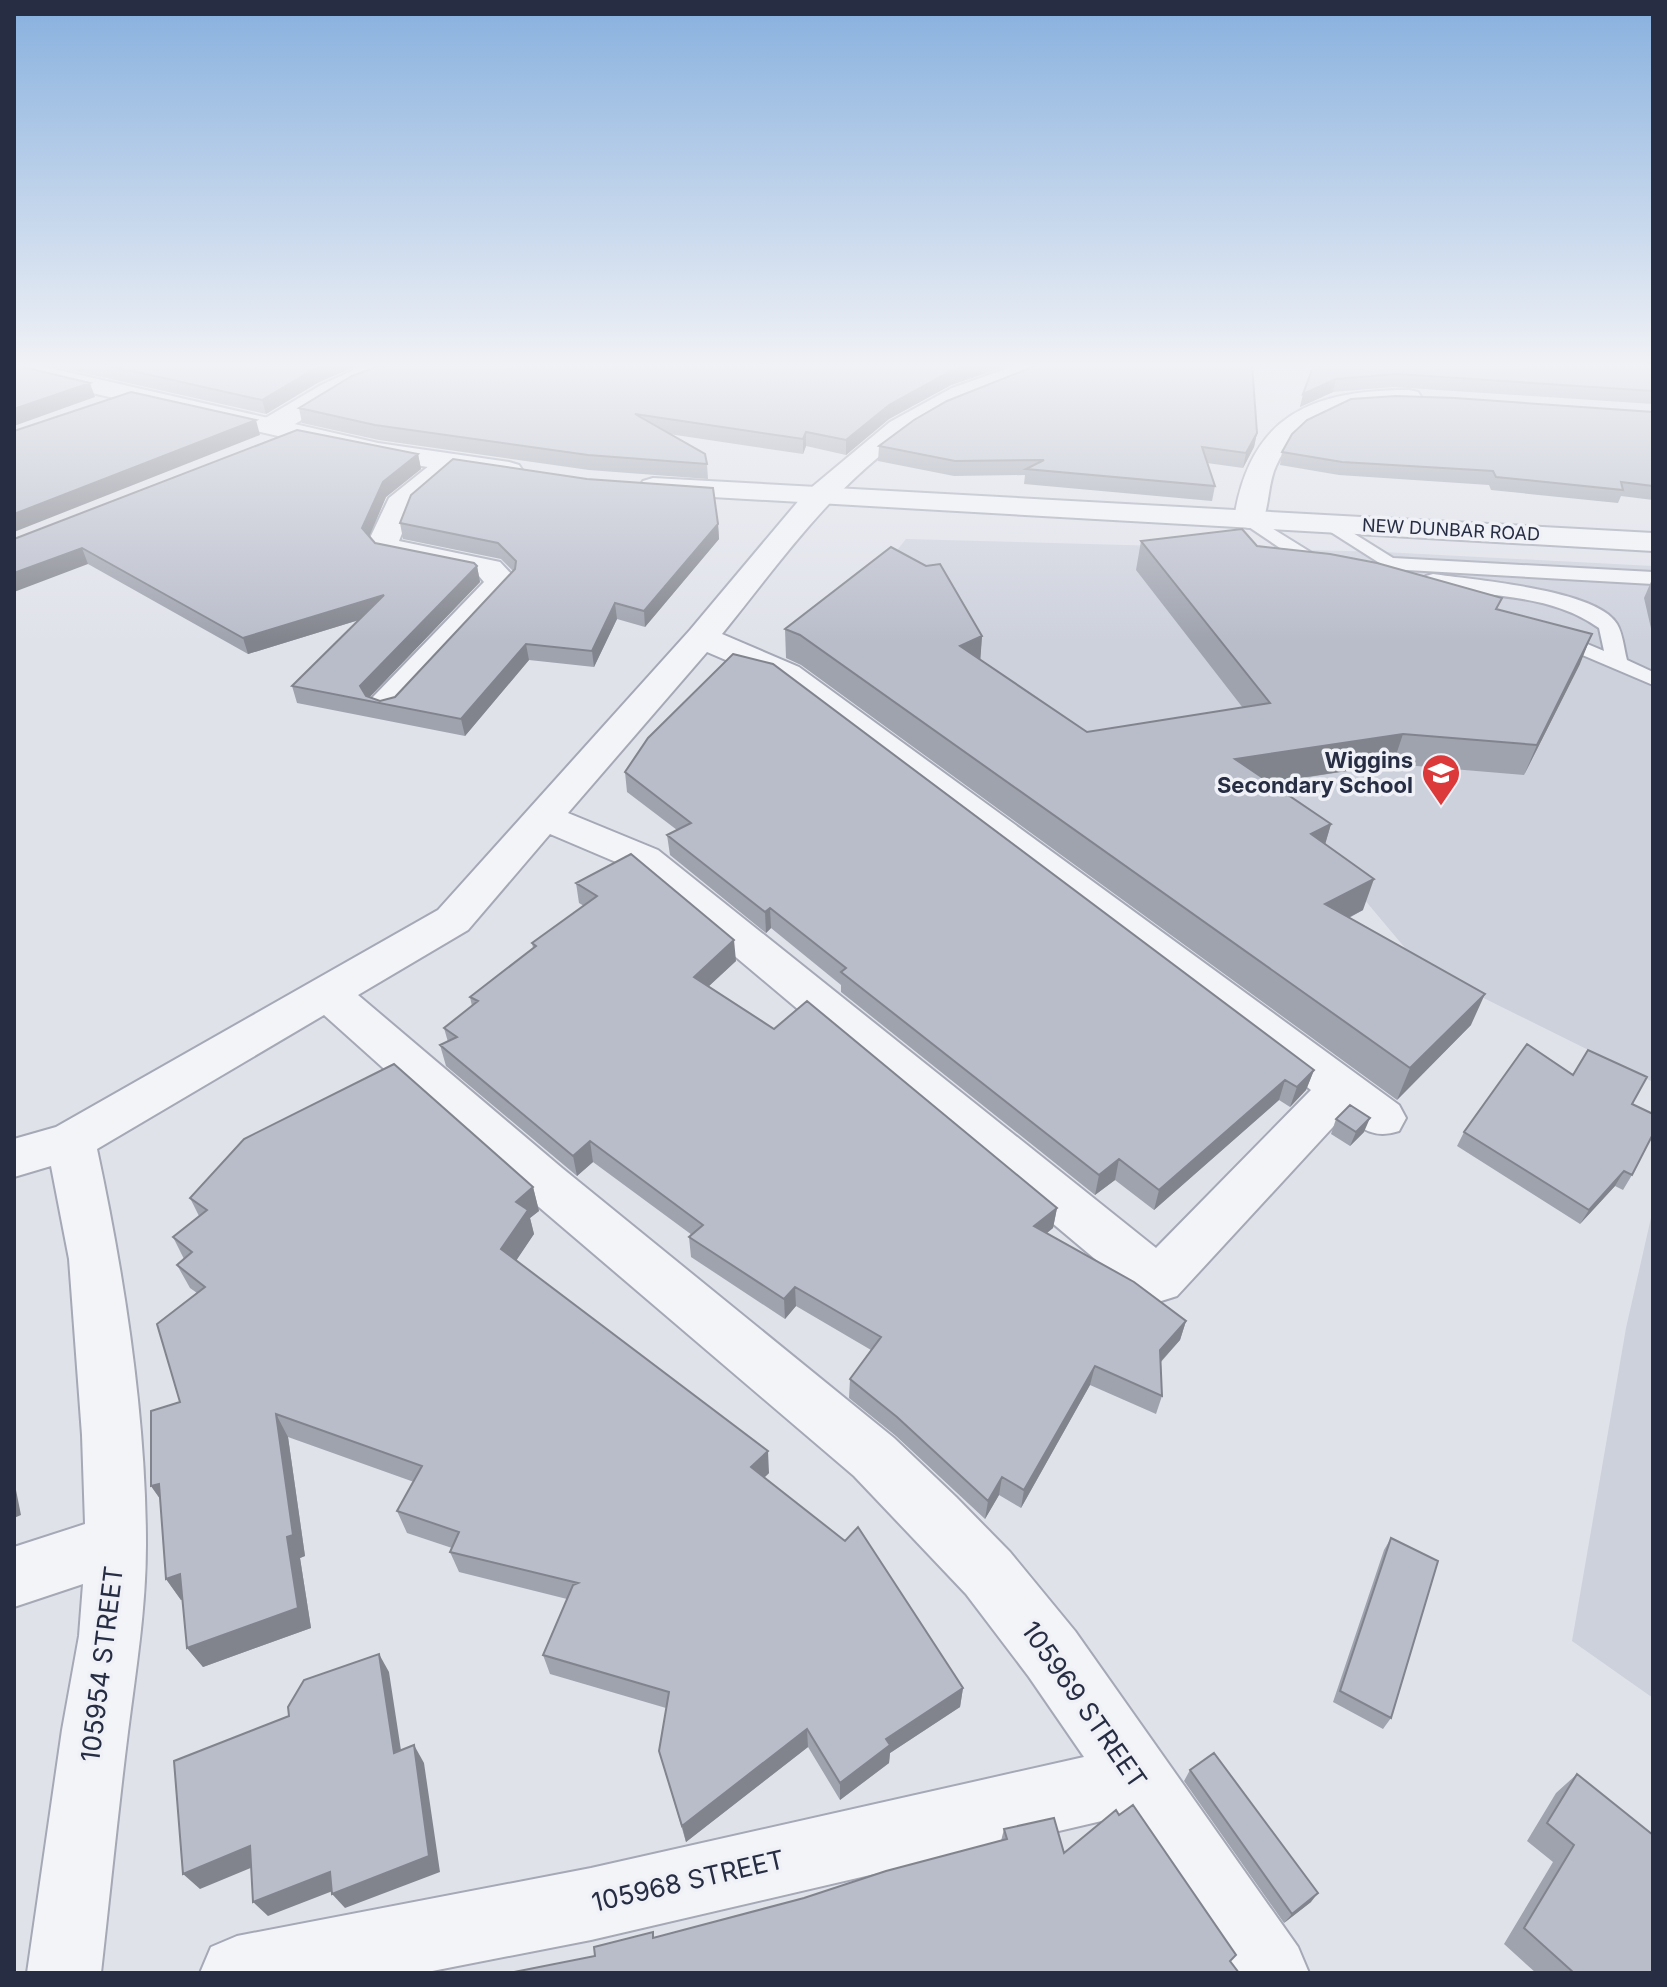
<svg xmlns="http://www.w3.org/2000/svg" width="1667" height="1987" font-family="Inter,sans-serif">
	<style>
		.built { fill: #cdd1dc }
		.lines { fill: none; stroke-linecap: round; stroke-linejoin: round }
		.service-casing { stroke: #a5a8b5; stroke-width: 4 }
		.minor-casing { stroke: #a5a8b5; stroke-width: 4 }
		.tertiary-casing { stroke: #a5a8b5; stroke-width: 4 }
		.service { fill: #f3f4f8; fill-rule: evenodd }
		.minor { fill: #f3f4f8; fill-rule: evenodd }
		.tertiary { fill: #f3f4f8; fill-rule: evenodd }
		.wall { fill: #9fa3ae }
		.shaded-wall { fill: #82848d }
		.building { fill: #b9bdca; stroke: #82848d; stroke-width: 2 }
		.labels { text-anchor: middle; stroke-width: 7; stroke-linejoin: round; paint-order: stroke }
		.far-street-label { font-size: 18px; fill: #272d43; stroke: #eff1f7 }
		.poi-label { font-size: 22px; font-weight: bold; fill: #272d43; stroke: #eff1f7; text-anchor: end }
		.near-street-label { font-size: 26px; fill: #272d43; stroke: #eff1f7 }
	</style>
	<rect width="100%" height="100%" fill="#e0e2ea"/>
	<path class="built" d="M 906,539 L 1384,552 L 1653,566 L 1653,1082 L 1421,967 L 1301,824 L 1175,811 L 855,603 Z
		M 1653,1209 L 1653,1698 L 1572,1641 L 1626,1328 Z"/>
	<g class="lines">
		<defs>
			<path id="service" d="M 1249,514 L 1328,563 L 1330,567 L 1328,571 L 1314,571 L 1243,523 L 1240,519 Z
				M 1329,518 L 1393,558 L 1653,572 L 1653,584 L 1389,569 L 1323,527 L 1320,523 Z
				M 1433,574 C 1472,580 1597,589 1617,624 C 1623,634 1624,649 1627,660 L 1653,672 L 1653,685 L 1547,640 L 1544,636 L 1554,630 L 1604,651 L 1599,628 C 1547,591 1485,599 1426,584 L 1424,580 L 1426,576 Z"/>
			<path id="minor" d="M 367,364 L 405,364 L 401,369 L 354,388 L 282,432 L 262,432 L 258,426 L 262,420 L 321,385 Z
				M 1020,364 L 1056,364 L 1052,369 C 1003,387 955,404 912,432 C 834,484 780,562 722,634 L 799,667 L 1399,1105 L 1406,1118 L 1399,1131 C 1375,1139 1363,1130 1344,1115 L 1177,1296 L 1158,1302 L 1139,1296 L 630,868 L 550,834 L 468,930 L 358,995 L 562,1168 L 894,1438 L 956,1497 L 1010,1552 L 1075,1631 L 1298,1947 L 1309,1973 L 1229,1973 L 1123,1816 L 591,1940 L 422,1973 L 200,1973 L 211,1947 L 237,1936 L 591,1868 L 1084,1757 L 1029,1677 L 966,1594 L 854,1476 L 526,1196 L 324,1015 L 97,1149 C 124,1275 146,1416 146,1545 C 146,1609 136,1669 128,1732 C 118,1812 110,1893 101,1973 L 27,1973 L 62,1730 L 79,1636 L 83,1584 L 14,1607 L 14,1547 L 85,1524 L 82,1435 L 69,1259 L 51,1166 L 14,1177 L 14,1139 L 56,1127 L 438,910 L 690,630 L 806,492 L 890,422 L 952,388 ZM 707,652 L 775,681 L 1311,1090 L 1156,1248 L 658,850 L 568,813 Z
				M 1409,390 L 1418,392 L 1422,398 L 1418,404 C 1406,407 1394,405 1381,406 C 1336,408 1295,423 1276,466 C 1267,485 1270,510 1260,525 L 1249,528 L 1238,525 L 1234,519 C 1250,415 1312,390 1409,390 Z
				M 450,455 L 460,457 L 464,463 L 412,508 L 399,541 L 500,562 L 516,579 L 515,584 L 397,711 L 385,715 L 373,711 L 367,704 L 373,697 L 484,582 L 479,576 L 379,556 L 368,542 L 389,498 L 440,457 Z"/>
			<path id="tertiary" d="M 14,364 L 32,364 L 378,443 L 509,462 L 519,465 L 523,471 L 519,477 L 509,480 L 378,459 L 14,375 Z
				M 653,478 L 1653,533 L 1653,551 L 643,493 L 639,487 L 643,481 Z"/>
		</defs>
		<use href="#service" class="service-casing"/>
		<use href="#minor" class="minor-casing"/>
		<use href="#tertiary" class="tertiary-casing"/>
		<use href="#service" class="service"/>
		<use href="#minor" class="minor"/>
		<use href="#tertiary" class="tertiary"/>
	</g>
	<path class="wall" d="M 44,364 L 361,364 L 319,382 L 266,414 Z
		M 630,364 L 1012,364 L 951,385 L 889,419 L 846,455 L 806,446 L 803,454 L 669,434 L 707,464 L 708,479 L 589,470 L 379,440 L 302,423 L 299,408 L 620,367 Z
		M 1314,364 L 1653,364 L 1653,404 L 1393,387 L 1333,392 L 1300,407 Z
		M 1653,412 L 1653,500 L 1621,496 L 1618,503 L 1491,490 L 1489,485 L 1339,475 L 1280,465 L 1282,452 Z
		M 1257,433 L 1254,447 L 1243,468 L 1207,463 L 1215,486 L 1212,501 L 1024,484 L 1025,475 L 954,476 L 878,461 L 879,446 Z
		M 418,454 L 421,469 L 386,497 L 369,537 L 375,543 L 477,566 L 480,582 L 369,697 L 380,701 L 395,697 L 513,571 L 501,559 L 403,539 L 400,523 L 718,524 L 719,539 L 645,627 L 617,619 L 594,667 L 529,660 L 465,736 L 297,703 L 292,686 L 359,620 L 248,654 L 88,564 L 14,539 Z
		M 1141,541 L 1257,546 L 1498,610 L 1580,664 L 1524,775 L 1393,764 L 1270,783 L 1331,824 L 1325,844 L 1363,910 L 1349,918 L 1471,1025 L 1397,1100 L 801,665 L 786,658 L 785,629 L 982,636 L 980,659 L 1087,732 L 1243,708 L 1136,570 Z
		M 1653,577 L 1653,637 L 1644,598 Z
		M 625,772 L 1314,1070 L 1306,1090 L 1290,1107 L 1279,1100 L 1154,1210 L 1115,1180 L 1095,1195 L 841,992 L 841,985 L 771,928 L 766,933 L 670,855 L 667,835 L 677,830 L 627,792 Z
		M 576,883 L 736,961 L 708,987 L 1057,1208 L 1053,1228 L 1047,1233 L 1186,1321 L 1180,1340 L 1161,1362 L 1162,1396 L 1156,1414 L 1090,1385 L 1021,1508 L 999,1495 L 985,1519 L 896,1436 L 849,1398 L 850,1379 L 871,1350 L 796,1306 L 785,1319 L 691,1257 L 689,1237 L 692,1235 L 593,1162 L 577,1176 L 446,1066 L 440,1045 L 448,1042 L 444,1028 L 472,1006 L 470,997 L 533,948 L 532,943 L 584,906 L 579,903 Z
		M 1573,1075 L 1632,1104 L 1632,1175 L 1623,1190 L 1615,1186 L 1580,1224 L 1457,1146 L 1464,1132 Z
		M 1336,1119 L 1364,1132 L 1350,1146 L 1331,1134 Z
		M 533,1187 L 539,1211 L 530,1218 L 534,1234 L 516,1260 L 769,1473 L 764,1477 L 963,1688 L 960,1707 L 890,1753 L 889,1763 L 840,1800 L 808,1747 L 686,1842 L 659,1751 L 666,1708 L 550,1674 L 543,1655 L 567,1599 L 459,1572 L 450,1552 L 452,1548 L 407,1533 L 397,1511 L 414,1482 L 288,1437 L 305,1556 L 300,1558 L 311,1628 L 203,1667 L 187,1648 L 183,1599 L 181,1600 L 166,1579 L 160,1499 L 151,1486 L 180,1402 L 197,1293 L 190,1288 L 177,1265 L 184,1259 L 173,1237 L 199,1216 L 190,1198 Z
		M 1391,1538 L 1391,1718 L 1383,1729 L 1333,1702 L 1384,1550 Z
		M 1190,1770 L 1311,1902 L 1284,1923 L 1184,1781 Z
		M 1577,1774 L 1653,1973 L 1536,1973 L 1504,1944 L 1553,1862 L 1527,1841 L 1556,1793 Z
		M 1004,1829 L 1064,1853 L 1231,1962 L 595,1956 L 654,1938 L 804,1898 L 1001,1841 Z"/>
	<path class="shaded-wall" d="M 326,364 L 361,364 L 319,382 L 266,414 L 262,400 L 316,368 Z
		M 973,364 L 1012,364 L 951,385 L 889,419 L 846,455 L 846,440 L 889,405 L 951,371 Z
		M 1336,379 L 1333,392 L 1300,407 L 1303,394 Z
		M 90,383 L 95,397 L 14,426 L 14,409 Z
		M 256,420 L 260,435 L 14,532 L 14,514 Z
		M 806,432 L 806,446 L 803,454 L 803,439 Z
		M 1257,433 L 1254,447 L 1243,468 L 1246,453 Z
		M 418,454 L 421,469 L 386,497 L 366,544 L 362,528 L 383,482 Z
		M 718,524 L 719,539 L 645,627 L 644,611 Z
		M 82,548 L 88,564 L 14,592 L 14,573 Z
		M 477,566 L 480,582 L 366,701 L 360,686 Z
		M 384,595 L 388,611 L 248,654 L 243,638 Z
		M 615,603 L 617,619 L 594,667 L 592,651 Z
		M 1592,634 L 1580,664 L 1524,775 L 1537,745 Z
		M 982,636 L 980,665 L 960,646 Z
		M 526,644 L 529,660 L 465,736 L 461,719 Z
		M 1403,734 L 1393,764 L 1227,789 L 1235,759 Z
		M 1331,824 L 1322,855 L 1311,834 Z
		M 1374,879 L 1363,910 L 1315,935 L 1325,904 Z
		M 770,908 L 771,928 L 766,933 L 765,912 Z
		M 734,940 L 736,961 L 696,998 L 694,977 Z
		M 1485,994 L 1471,1025 L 1397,1100 L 1410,1068 Z
		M 1314,1070 L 1306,1090 L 1290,1107 L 1297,1087 Z
		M 1285,1080 L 1279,1100 L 1154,1210 L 1159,1190 Z
		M 1370,1118 L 1364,1132 L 1350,1146 L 1356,1132 Z
		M 590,1141 L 593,1162 L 577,1176 L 573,1156 Z
		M 1119,1159 L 1115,1180 L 1095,1195 L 1099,1175 Z
		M 1624,1171 L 1615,1186 L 1580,1224 L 1589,1210 Z
		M 533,1187 L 539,1211 L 530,1218 L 534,1234 L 508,1273 L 501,1249 L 516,1202 Z
		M 1057,1208 L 1053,1228 L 1031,1246 L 1034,1226 Z
		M 795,1287 L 796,1306 L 785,1319 L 784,1299 Z
		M 1186,1321 L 1180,1340 L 1154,1369 L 1160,1350 Z
		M 1095,1366 L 1090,1385 L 1021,1508 L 1024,1490 Z
		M 276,1414 L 288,1437 L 305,1556 L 300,1558 L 311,1628 L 203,1667 L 187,1648 L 287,1537 Z
		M 768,1451 L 769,1473 L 753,1489 L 751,1467 Z
		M 1002,1477 L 999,1495 L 985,1519 L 988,1501 Z
		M 14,1480 L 21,1515 L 14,1518 Z
		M 159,1484 L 166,1507 L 151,1486 Z
		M 180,1574 L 195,1595 L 181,1600 L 166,1579 Z
		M 379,1654 L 389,1672 L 404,1770 L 394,1753 Z
		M 963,1688 L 960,1707 L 890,1753 L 889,1763 L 840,1800 L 840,1783 L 886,1739 Z
		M 807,1729 L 808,1747 L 686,1842 L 682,1826 Z
		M 414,1745 L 424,1763 L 440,1872 L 345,1908 L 332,1894 Z
		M 250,1846 L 265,1862 L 200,1889 L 183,1874 Z
		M 330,1872 L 343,1887 L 268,1916 L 253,1902 Z
		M 1318,1893 L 1311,1902 L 1284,1923 L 1292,1914 Z"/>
	<path class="building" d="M 101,364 L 326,364 L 316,368 L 262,400 Z
		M 384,364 L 603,364 L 620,367 L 631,364 L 973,364 L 951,371 L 889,405 L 846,440 L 806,432 L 803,439 L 635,414 L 705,454 L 707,464 L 588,455 L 375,425 L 299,408 L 352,376 Z
		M 1040,364 L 1252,364 L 1257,433 L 1246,453 L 1202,447 L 1215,486 L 1026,469 L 1044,460 L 955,461 L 879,446 L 914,420 L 947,401 Z
		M 1314,364 L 1653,364 L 1653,391 L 1397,374 L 1336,379 L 1303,394 Z
		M 14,365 L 90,383 L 14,409 Z
		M 131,392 L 256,420 L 14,514 L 14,431 Z
		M 1396,396 L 1455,398 L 1653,412 L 1653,486 L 1621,482 L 1623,490 L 1496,477 L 1493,471 L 1342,462 L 1282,452 L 1292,434 L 1307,420 L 1351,399 Z
		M 297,430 L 418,454 L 383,482 L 362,528 L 375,543 L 474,563 L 477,566 L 360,686 L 366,696 L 380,701 L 395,697 L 515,569 L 516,561 L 498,543 L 400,523 L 411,495 L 453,459 L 587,479 L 713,488 L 718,524 L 644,611 L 615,603 L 592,651 L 526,644 L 461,719 L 292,686 L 384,595 L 243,638 L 82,548 L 14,573 L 14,539 Z
		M 1242,529 L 1257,546 L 1330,554 L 1377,563 L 1502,598 L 1496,609 L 1592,634 L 1537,745 L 1403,734 L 1235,759 L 1331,824 L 1311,834 L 1374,879 L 1325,904 L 1485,994 L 1410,1068 L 800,635 L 785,629 L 891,547 L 926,566 L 940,564 L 982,636 L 960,646 L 1087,732 L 1270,703 L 1141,541 Z
		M 733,654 L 773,664 L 1314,1070 L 1297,1087 L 1285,1080 L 1159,1190 L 1119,1159 L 1099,1175 L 841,972 L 846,968 L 770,908 L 765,912 L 667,835 L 691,823 L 625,772 L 648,738 Z
		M 631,854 L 734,940 L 694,977 L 774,1029 L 807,1001 L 1057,1208 L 1034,1226 L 1134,1282 L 1186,1321 L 1160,1350 L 1162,1396 L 1095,1366 L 1024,1490 L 1002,1477 L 988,1501 L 897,1417 L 850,1379 L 881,1337 L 795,1287 L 784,1299 L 689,1237 L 703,1225 L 590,1141 L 573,1156 L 440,1045 L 457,1037 L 444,1028 L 478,1001 L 470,997 L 536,946 L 532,943 L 597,896 L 576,883 Z
		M 1527,1044 L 1573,1075 L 1588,1050 L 1647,1077 L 1632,1104 L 1653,1114 L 1653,1134 L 1632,1175 L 1624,1171 L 1589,1210 L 1464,1132 Z
		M 394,1064 L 533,1187 L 516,1202 L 528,1210 L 501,1249 L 768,1451 L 751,1467 L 845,1541 L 858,1527 L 963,1688 L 886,1739 L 890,1745 L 840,1783 L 807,1729 L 682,1826 L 659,1751 L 669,1692 L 543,1655 L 573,1585 L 578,1583 L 450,1552 L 459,1532 L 397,1511 L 422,1466 L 276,1414 L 293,1535 L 287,1537 L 298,1608 L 187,1648 L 180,1574 L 166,1579 L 159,1484 L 151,1486 L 151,1411 L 180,1402 L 157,1324 L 205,1287 L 177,1265 L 192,1252 L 173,1237 L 207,1210 L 190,1198 L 244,1139 Z
		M 1350,1105 L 1370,1118 L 1356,1132 L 1336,1119 Z
		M 1391,1538 L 1438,1561 L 1391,1718 L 1340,1691 Z
		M 379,1654 L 394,1753 L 414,1745 L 429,1856 L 332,1894 L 330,1872 L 253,1902 L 250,1846 L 183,1874 L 174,1761 L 289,1716 L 288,1707 L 304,1680 Z
		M 1214,1753 L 1318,1893 L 1292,1914 L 1190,1770 Z
		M 1577,1774 L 1653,1835 L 1653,1973 L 1574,1973 L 1524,1928 L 1574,1845 L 1547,1823 Z
		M 1133,1805 L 1236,1955 L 1230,1961 L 1239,1973 L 509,1973 L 595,1956 L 594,1947 L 653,1932 L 653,1938 L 804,1898 L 886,1871 L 1007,1839 L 1004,1829 L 1054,1818 L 1064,1853 L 1116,1810 L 1119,1815 Z"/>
	<linearGradient id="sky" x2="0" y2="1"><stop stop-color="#87b0de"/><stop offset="0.57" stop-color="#f1f2f6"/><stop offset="1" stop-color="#f1f2f6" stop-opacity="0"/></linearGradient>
	<rect width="1667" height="642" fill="url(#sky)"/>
	<defs>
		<symbol id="school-pin" viewBox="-11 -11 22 30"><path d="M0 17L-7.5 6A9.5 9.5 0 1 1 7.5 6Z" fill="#db393a" stroke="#eff1f7"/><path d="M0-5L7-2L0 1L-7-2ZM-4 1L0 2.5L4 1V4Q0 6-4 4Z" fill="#fff"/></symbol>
	</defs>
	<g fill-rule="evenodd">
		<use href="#school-pin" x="1419" y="751" width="44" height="60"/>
	</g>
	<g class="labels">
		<g class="far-street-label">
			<text transform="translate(1451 530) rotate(3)" y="6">NEW DUNBAR ROAD</text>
		</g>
		<g class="poi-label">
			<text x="1413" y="768">Wiggins<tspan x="1413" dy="25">Secondary School</tspan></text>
		</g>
		<g class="near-street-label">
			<text transform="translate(102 1664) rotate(-83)" y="9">105954 STREET</text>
			<text transform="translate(1084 1705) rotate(55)" y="9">105969 STREET</text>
			<text transform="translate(688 1881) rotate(-13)" y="9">105968 STREET</text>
		</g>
	</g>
	<rect width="1667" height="1987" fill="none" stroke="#272d43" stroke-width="32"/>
</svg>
